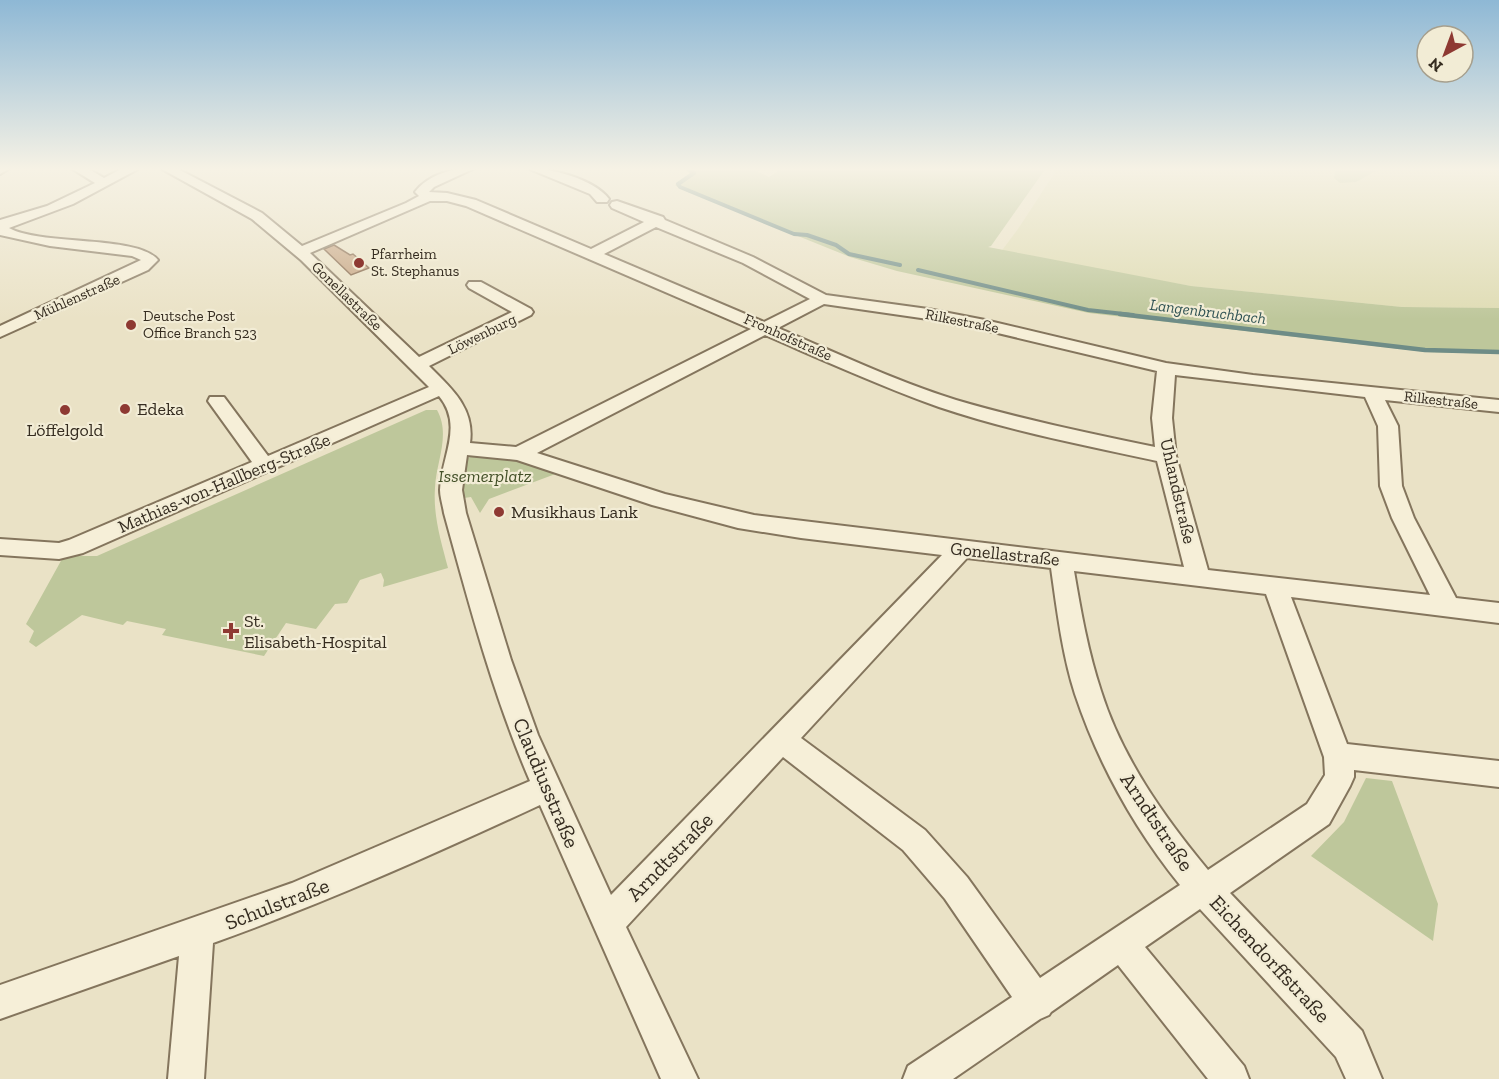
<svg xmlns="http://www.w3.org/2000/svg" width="1499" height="1079" font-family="'Zilla Slab',serif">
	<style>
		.farmland { fill: #dfdcb4 }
		.green { fill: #bec79b }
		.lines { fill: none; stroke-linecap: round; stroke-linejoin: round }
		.stream-far1 { stroke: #6e8c87; stroke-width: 4 }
		.stream { stroke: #6e8c87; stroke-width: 4.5 }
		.building { fill: #c5a27f; stroke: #816245; stroke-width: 1.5 }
		.minor-casing { stroke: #84755d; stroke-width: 4 }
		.minor { fill: #f6efd8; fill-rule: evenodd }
		.poi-dot { fill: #8e3932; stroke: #f2ecd5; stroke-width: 2 }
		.labels { text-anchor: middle; stroke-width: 4.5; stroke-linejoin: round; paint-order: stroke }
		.far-poi-label { font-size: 15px; fill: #352c20; stroke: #f2ecd5; text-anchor: start }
		.far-street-label { font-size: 15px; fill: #352c20; stroke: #f2ecd5 }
		.far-water-label { font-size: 16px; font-style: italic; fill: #305354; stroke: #f2ecd5 }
		.poi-label { font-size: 18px; fill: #352c20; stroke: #f2ecd5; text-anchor: start }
		.park-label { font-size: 18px; font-style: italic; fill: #435028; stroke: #f2ecd5 }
		.street-label { font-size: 18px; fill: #352c20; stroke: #f2ecd5 }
		.near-street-label { font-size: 21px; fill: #352c20; stroke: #f2ecd5 }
	</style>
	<rect width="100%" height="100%" fill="#eae2c6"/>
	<path class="farmland" d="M 1055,168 L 1499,168 L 1499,308 L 1402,307 L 1191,286 L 1000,253 L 1018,229 L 1054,174 Z"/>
	<path class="green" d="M 683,168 L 750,168 L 769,177 L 783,168 L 1046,168 L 991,246 L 988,247 L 1191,286 L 1402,307 L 1499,308 L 1499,354 L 1427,352 L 1089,313 L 897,271 L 850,257 L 679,188 L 675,185 L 690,174 Z
		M 1336,168 L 1372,168 L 1376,171 L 1356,182 L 1340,183 L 1334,178 Z
		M 426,410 L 437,410 C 451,435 436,462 435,488 C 433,516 441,541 448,568 L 383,587 L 384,580 L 381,573 L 360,580 L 347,603 L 335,604 L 316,629 L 286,623 L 264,656 L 162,635 L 166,629 L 127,621 L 123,625 L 82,615 L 36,647 L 29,642 L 34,631 L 26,624 L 62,559 L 77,556 L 97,556 Z
		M 474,455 L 512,457 L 558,473 L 489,499 L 480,513 L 471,497 L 464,498 L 463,487 L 466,459 Z
		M 1366,778 L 1392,781 L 1438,904 L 1433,941 L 1311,856 L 1344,822 Z"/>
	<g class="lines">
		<path class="stream-far1" d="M 687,168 L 694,173 L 678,184 L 680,187 L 794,234 L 807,235 L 836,245 L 849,254 L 900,265
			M 918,270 L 1088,310 L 1133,315"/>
		<path class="stream" d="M 1120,314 L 1425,350 L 1499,352"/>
	</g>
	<path class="building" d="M 334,245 L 350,255 L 353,254 L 369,268 L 351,275 L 324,249 Z"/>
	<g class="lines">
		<defs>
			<path id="minor" d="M 0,168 L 10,168 L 0,174 Z
				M 71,168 L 87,168 L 104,178 L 123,168 L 140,168 L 73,204 L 9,228 C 42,246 138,235 158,260 L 148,270 L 0,337 L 0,326 L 141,260 L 132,256 L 50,246 L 0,235 L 0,220 L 47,206 L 95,183 Z
				M 160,168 L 176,168 L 262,213 L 302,246 L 406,203 L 419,196 L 415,192 C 429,174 453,168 475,168 L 434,187 L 429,192 L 447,193 L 476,200 L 591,249 L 644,222 L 612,208 L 610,205 L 612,202 L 617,201 L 663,217 L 665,220 L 753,257 L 826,295 L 928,309 L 985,320 L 1166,363 L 1253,375 L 1499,400 L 1499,412 L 1385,400 L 1398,426 L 1402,486 L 1414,518 L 1456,598 L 1499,603 L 1499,623 L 1291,597 L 1347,744 L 1499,761 L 1499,787 L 1354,770 L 1354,777 L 1350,786 L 1329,824 L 1230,893 L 1362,1031 L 1382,1079 L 1346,1079 L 1336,1057 L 1200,909 L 1145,947 L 1244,1066 L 1249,1079 L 1208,1079 L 1118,965 L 1051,1012 L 1049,1015 L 1040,1019 L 953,1079 L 903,1079 L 908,1066 L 1012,997 L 945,899 L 903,850 L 783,757 L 626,927 L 698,1079 L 661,1079 L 540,805 C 432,855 325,903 213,943 L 204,1079 L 168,1079 L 179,956 L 0,1019 L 0,985 L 292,883 L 530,781 C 493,695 469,604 444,513 C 443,506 440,497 440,490 C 441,457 464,426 439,396 L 83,553 L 59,559 L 0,555 L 0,539 L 59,543 L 69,540 L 252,462 L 208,401 L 210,397 L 224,397 L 268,456 L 429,387 L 301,260 L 252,219 ZM 430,201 L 447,201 L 466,206 L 751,329 L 516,447 L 470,443 C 475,408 451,388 429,366 L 531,315 L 533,312 L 531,309 L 481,282 L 469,282 L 467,285 L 469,288 L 512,312 L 419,357 L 310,253 ZM 656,227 L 743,263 L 810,299 L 764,322 L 604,254 ZM 824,304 L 928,319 L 985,330 L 1157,371 L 1152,418 L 1155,447 C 1088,433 1021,419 956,400 C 895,381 837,353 778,328 ZM 765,335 C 823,360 880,386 939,407 C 1010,431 1084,445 1157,461 L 1184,567 L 754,515 L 665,494 L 537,453 ZM 1175,375 L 1365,397 L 1378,426 L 1380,486 L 1392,518 L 1430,595 L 1208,570 L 1176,456 L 1172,418 ZM 467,455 L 517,460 L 652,505 L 738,528 L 801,538 L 942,555 L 611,895 L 538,735 L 511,660 L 466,513 L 462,490 ZM 967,558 L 1051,568 C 1057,610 1062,653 1075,694 C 1098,763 1134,828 1180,885 L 1040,978 L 967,877 L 925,830 L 801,738 ZM 1074,571 L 1266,594 L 1324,757 L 1325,775 L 1307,804 L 1208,870 C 1164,817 1122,758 1101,691 C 1088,652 1081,612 1074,571 Z
				M 527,168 C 551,168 594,179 609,199 L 607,202 L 597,202 L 590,194 Z"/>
		</defs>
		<use href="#minor" class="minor-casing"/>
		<use href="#minor" class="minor"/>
	</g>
	<linearGradient id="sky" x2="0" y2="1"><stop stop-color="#8eb8d5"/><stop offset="0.53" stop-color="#f6f2e5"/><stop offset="1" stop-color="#f6f2e5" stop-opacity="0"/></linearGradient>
	<rect width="1499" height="319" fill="url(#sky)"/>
	<g class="poi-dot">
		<circle cx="359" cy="263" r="6"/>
		<circle cx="131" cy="325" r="6"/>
		<circle cx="125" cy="409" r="6"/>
		<circle cx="65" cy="410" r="6"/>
		<circle cx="499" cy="512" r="6"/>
		<path d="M228 622h6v6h6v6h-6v6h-6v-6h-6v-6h6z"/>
	</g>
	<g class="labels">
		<g class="far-poi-label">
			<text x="371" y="259">Pfarrheim<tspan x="371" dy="17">St. Stephanus</tspan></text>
			<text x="143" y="321">Deutsche Post<tspan x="143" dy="17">Office Branch 523</tspan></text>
		</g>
		<g class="far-street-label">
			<text transform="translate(347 296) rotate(44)" y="5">Gonellastraße</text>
			<text transform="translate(77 297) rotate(-24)" y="5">Mühlenstraße</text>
			<text transform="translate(962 321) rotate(11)" y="5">Rilkestraße</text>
			<text transform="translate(482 334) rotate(-26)" y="5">Löwenburg</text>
			<text transform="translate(788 337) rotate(24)" y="5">Fronhofstraße</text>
			<text transform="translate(1441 400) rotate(6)" y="5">Rilkestraße</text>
		</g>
		<g class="far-water-label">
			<text transform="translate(1208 311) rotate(7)" y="6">Langenbruchbach</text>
		</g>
		<g class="poi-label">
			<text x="137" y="415">Edeka</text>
			<text x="65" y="436" text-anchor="middle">Löffelgold</text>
			<text x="511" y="518">Musikhaus Lank</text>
			<text x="244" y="627">St.<tspan x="244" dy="21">Elisabeth-Hospital</tspan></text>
		</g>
		<g class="park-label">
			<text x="485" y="482">Issemerplatz</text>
		</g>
		<g class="street-label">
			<text transform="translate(224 483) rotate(-23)" y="6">Mathias-von-Hallberg-Straße</text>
			<text transform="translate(1178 491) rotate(77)" y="6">Uhlandstraße</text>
			<text transform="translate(1005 554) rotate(6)" y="6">Gonellastraße</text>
		</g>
		<g class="near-street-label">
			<text transform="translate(546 783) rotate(67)" y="7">Claudiusstraße</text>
			<text transform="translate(1157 822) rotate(56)" y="7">Arndtstraße</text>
			<text transform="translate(670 857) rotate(-46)" y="7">Arndtstraße</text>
			<text transform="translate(277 904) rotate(-21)" y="7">Schulstraße</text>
			<text transform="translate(1270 959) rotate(47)" y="7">Eichendorffstraße</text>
		</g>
	</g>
	<g transform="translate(1445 54) rotate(221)"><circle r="28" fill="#f2ecd5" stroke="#a69f8d" stroke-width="1.5"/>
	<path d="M0-4.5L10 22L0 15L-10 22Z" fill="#8e3932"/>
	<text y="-9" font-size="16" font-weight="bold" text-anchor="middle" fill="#352c20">N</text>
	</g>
</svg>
